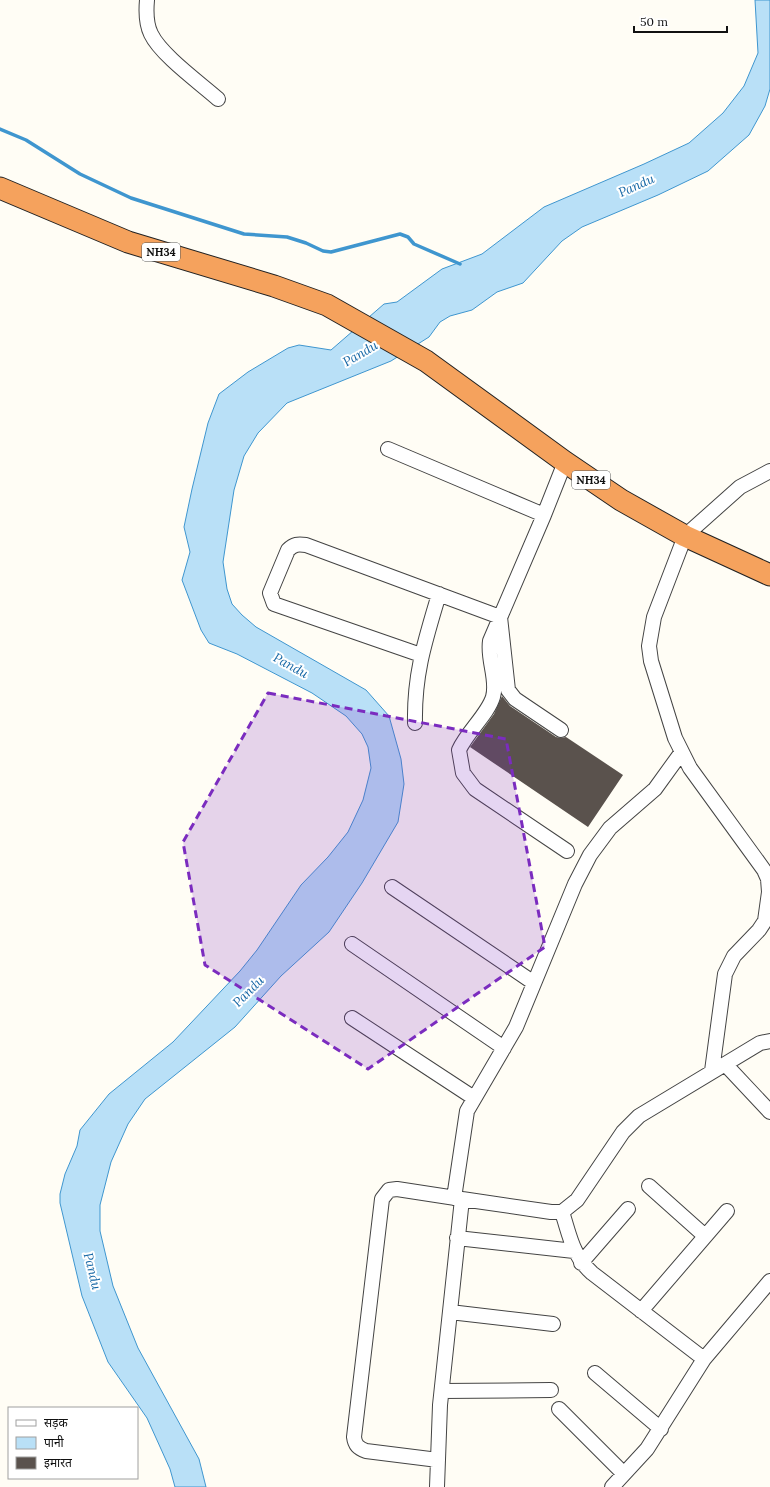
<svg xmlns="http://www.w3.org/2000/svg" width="770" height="1487" font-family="Lora,'Noto Sans Devanagari',serif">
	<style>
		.water { fill: #b9e0f7; stroke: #3f96cf }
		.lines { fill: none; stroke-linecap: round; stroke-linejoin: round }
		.stream { stroke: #3f96cf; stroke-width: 3.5 }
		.building { fill: #5a524d }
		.minor-casing { stroke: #444; stroke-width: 16 }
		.highway-casing { stroke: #222; stroke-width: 23 }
		.minor { stroke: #fff; stroke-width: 14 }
		.highway { stroke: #f5a25d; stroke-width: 21 }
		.marked { fill: #7b2cbf; fill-opacity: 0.2; stroke: #7b2cbf; stroke-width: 3; stroke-dasharray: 8 5; stroke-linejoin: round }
		.labels { text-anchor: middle; stroke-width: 4; stroke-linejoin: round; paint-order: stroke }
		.shield { fill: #fff; stroke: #585858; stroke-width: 1 }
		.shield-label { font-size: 11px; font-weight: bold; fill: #111 }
		.water-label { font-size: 13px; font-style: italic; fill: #1768a6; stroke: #fff }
	</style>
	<rect width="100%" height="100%" fill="#fffdf5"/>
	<path class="water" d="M 755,0 L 770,0 L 770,89 L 765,106 L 749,135 L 708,171 L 658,195 L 582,227 L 562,241 L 523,283 L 497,292 L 472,310 L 450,316 L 440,322 L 429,337 L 391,361 L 287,403 L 258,433 L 244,456 L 234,490 L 223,562 L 227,589 L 232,604 L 242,615 L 256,627 L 366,690 L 389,716 L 401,759 L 404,784 L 398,822 L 362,883 L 329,932 L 281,976 L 235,1027 L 145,1099 L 128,1124 L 111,1162 L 100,1205 L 100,1231 L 113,1286 L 138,1348 L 199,1459 L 206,1487 L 175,1487 L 170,1469 L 147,1418 L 108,1362 L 82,1296 L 60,1203 L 60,1194 L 65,1174 L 77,1146 L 80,1130 L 109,1094 L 173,1042 L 240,971 L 257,950 L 301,885 L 328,857 L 348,832 L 363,800 L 371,768 L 368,747 L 362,734 L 346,716 L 312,693 L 237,654 L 209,643 L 201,630 L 182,580 L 190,552 L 184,527 L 192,489 L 208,423 L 219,394 L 248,372 L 288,348 L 299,345 L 331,350 L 384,304 L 397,302 L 442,269 L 482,254 L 544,207 L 644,164 L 689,143 L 723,113 L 744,86 L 758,53 Z"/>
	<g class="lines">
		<path class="stream" d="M 0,129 L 26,140 L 80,174 L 131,198 L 244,234 L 287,237 L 306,243 L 323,251 L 331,252 L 400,234 L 408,237 L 414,244 L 460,264"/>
	</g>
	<path class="building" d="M 502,696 L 510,706 L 556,737 L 561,738 L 566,737 L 623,775 L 588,827 L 470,747 L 494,714 Z"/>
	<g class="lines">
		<defs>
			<path id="minor" d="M 147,0 C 146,11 146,24 151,34 C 161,55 200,83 218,99
				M 388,449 L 544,515
				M 565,462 L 544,515 L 490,641 C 487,660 498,679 493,697 C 488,714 467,732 459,750 L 463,773 L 475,789 L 567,851
				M 421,655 L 274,604 L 270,593 L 288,550 C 294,544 298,544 306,545 L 500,617 L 508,690 L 515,699 L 561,730
				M 415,723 C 414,674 425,641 439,594
				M 392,887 L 534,983
				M 352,944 L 504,1048
				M 352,1018 L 474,1098
				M 725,1064 L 770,1112
				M 712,1071 L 725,974 L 734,956 L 759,930 L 765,921 L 769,892 L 768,879 L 764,870 L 690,768 L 675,738 L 651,661 L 649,646 L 654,617 L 685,536 L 740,487 L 770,471
				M 649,1186 L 705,1236
				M 454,1198 L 467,1111 L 516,1027 L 575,884 L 590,855 L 610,828 L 655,789 L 681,753
				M 562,1212 C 570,1236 572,1255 592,1273 L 704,1359
				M 457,1238 L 574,1251
				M 581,1263 L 628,1209
				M 641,1311 L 727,1211
				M 450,1312 L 553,1324
				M 595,1373 L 661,1429
				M 442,1391 L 551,1390
				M 559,1409 L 624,1474
				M 438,1460 L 366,1451 C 358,1448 355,1445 354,1437 L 382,1199 L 389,1190 L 397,1189 L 462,1199
				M 437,1487 L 440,1405 L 462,1199 L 551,1212 L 562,1212 L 577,1200 L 623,1132 L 639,1116 L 760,1043 L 770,1041
				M 612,1487 L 647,1449 L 704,1359 L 770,1281"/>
			<path id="highway" d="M 0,188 L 128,242 L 274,286 L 327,305 L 426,361 L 565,462 L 621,500 L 685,536 L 770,575"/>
		</defs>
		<use href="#minor" class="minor-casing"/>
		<use href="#highway" class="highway-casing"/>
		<use href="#minor" class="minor"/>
		<use href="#highway" class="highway"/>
	</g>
	<path class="marked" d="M 268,693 L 506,739 L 545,947 L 368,1069 L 205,965 L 183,842 Z"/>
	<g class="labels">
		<g class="shield">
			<rect x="142" y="243" width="38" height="18" rx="3"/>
			<rect x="572" y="471" width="38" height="18" rx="3"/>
		</g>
		<g class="shield-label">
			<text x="161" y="256">NH34</text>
			<text x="591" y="484">NH34</text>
		</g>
		<g class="water-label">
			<text transform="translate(636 185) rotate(-24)" y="5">Pandu</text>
			<text transform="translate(360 353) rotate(-30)" y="5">Pandu</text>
			<text transform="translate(291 665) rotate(29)" y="5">Pandu</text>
			<text transform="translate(248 991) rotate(-45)" y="5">Pandu</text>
			<text transform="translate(93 1271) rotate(76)" y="5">Pandu</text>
		</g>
	</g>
	<rect x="8" y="1407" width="130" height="72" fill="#ffffff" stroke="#a0a0a0"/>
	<rect x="16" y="1420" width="20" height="6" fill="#ffffff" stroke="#a0a0a0"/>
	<text x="44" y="1427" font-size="12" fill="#111111">सड़क</text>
	<rect x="16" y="1437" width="20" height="12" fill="#b9e0f7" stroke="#a0a0a0"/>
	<text x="44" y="1447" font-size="12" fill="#111111">पानी</text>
	<rect x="16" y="1457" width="20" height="12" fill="#5a524d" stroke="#a0a0a0"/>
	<text x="44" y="1467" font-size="12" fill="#111111">इमारत</text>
	<path d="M634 26v6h93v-6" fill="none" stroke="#111111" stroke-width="2"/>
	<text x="640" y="26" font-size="12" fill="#111111" stroke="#ffffff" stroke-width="3" paint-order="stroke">50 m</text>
</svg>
